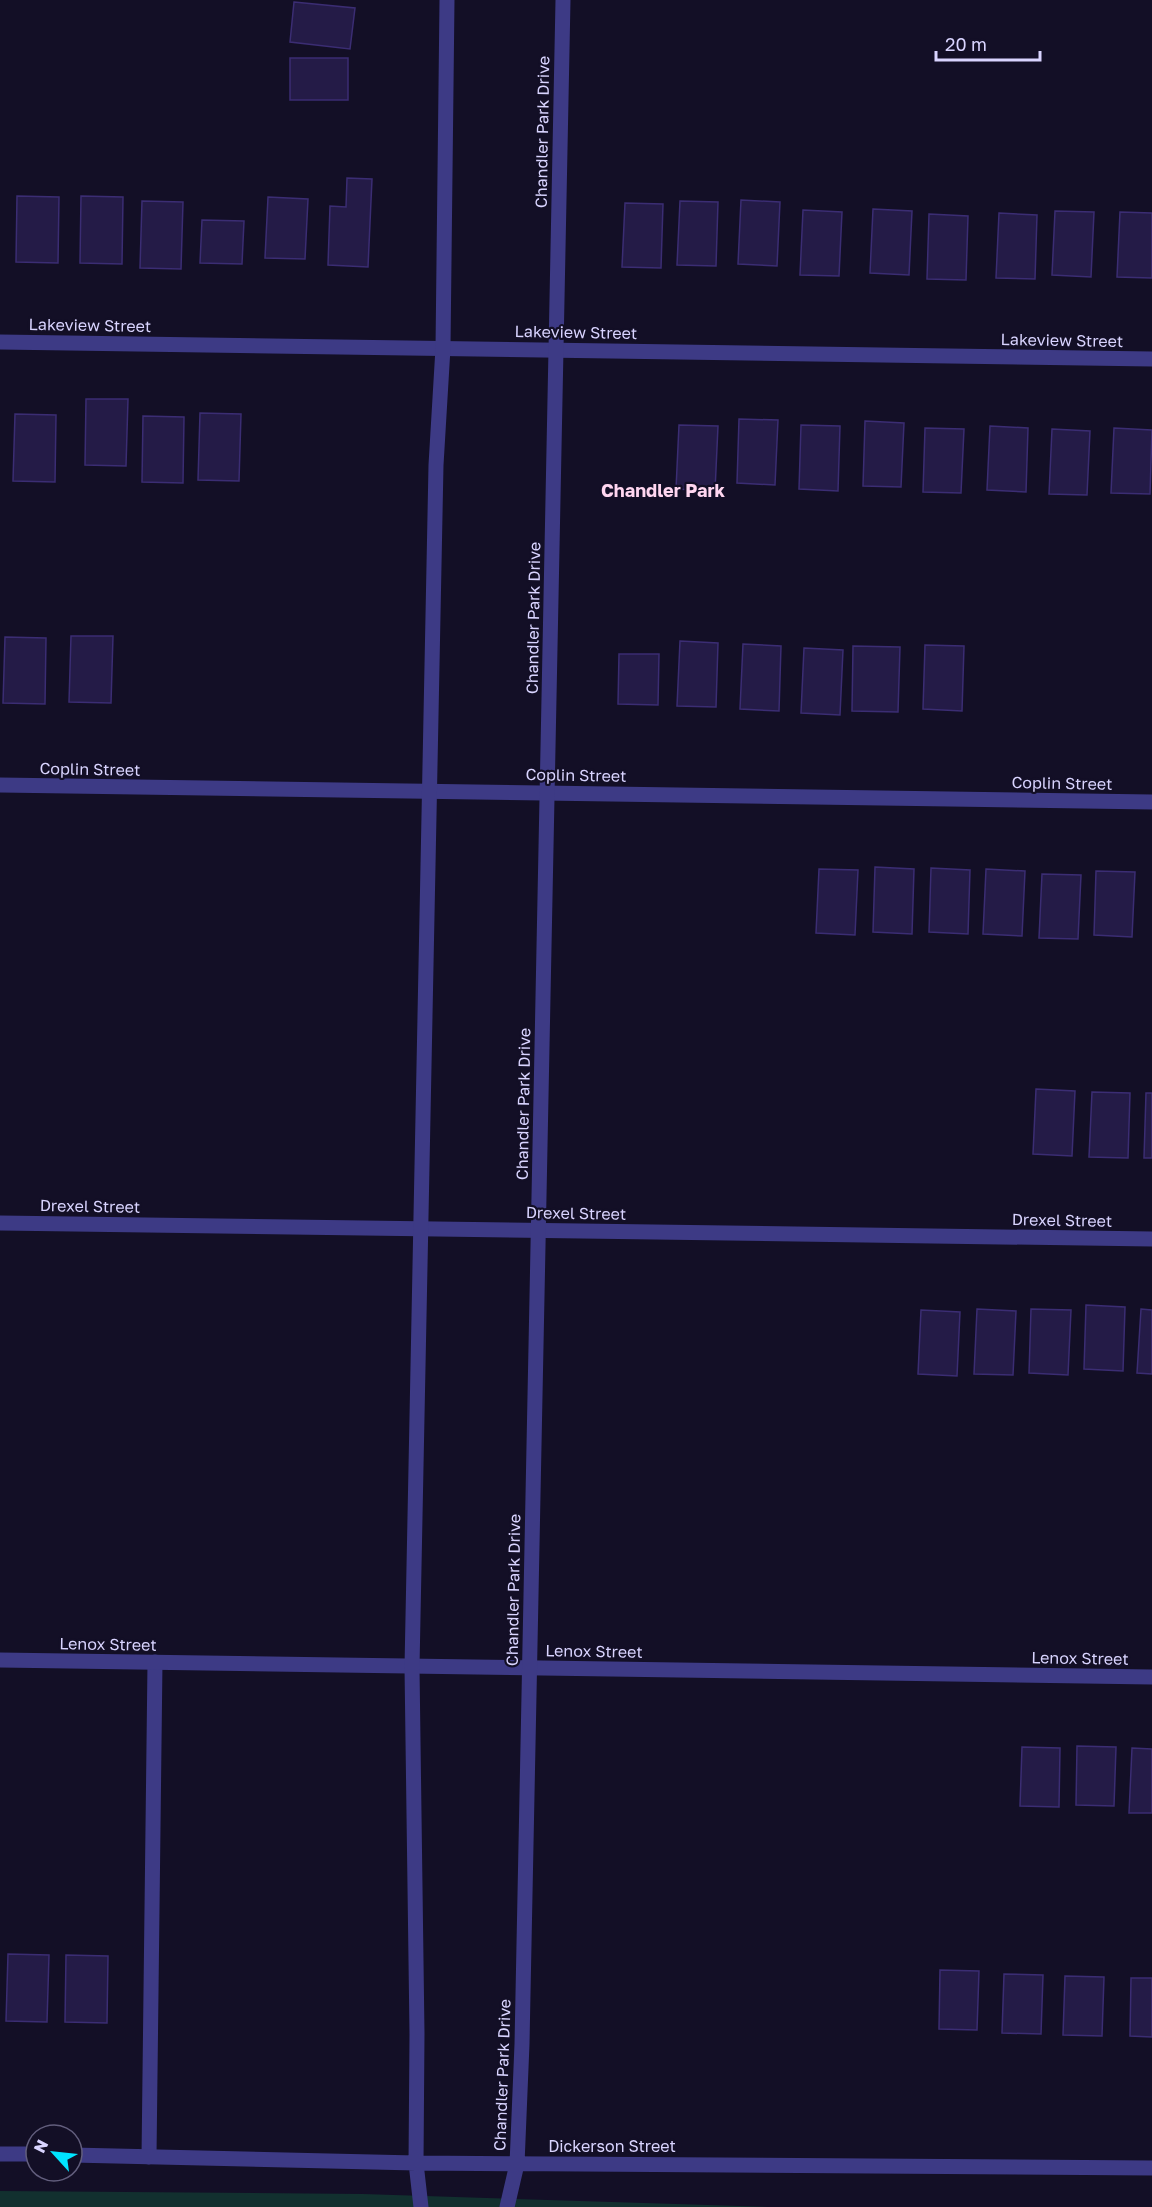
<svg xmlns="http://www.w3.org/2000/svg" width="1152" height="2207" font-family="'Golos Text',sans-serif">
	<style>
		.green { fill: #12302f }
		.building { fill: #241b47; stroke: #3b2d73; stroke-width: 1.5 }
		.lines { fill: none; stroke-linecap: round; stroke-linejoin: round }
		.service { stroke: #3d3a85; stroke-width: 15 }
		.minor { stroke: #3d3a85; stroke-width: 15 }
		.tertiary { stroke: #3d3a85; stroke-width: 15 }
		.labels { text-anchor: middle; stroke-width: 4.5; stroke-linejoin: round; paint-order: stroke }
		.street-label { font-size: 16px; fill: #d9d4ff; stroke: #130f26 }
		.neighbourhood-label { font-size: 18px; font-weight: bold; fill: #ffd6f0; stroke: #130f26 }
	</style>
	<rect width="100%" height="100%" fill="#130f26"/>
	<path class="green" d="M 0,2191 L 363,2194 L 769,2207 L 0,2207 Z"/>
	<path class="building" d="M 294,2 L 355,8 L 350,49 L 290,42 Z
		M 290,58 L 348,58 L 348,100 L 290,100 Z
		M 347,178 L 372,179 L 368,267 L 328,265 L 330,206 L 346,207 Z
		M 17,196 L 59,197 L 58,263 L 16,262 Z
		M 81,196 L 123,197 L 122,264 L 80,263 Z
		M 268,197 L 308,199 L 305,259 L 265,258 Z
		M 741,200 L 780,202 L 777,266 L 738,264 Z
		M 142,201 L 183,202 L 181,269 L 140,268 Z
		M 680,201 L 718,202 L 716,266 L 677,265 Z
		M 625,203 L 663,204 L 661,268 L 622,267 Z
		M 873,209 L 912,211 L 909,275 L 870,273 Z
		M 803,210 L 842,212 L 839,276 L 800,275 Z
		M 1055,211 L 1094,212 L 1091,277 L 1052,275 Z
		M 1120,212 L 1152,213 L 1152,278 L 1117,277 Z
		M 999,213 L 1037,215 L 1035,279 L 996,278 Z
		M 929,214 L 968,216 L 966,280 L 927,279 Z
		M 202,220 L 244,221 L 242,264 L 200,263 Z
		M 86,399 L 128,399 L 126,466 L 85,465 Z
		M 200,413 L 241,414 L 239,481 L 198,480 Z
		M 15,414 L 56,415 L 55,482 L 13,481 Z
		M 143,416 L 184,417 L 183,483 L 142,482 Z
		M 739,419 L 778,420 L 775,485 L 737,483 Z
		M 865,421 L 904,423 L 901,487 L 863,486 Z
		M 679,425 L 718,426 L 715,491 L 676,489 Z
		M 801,425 L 840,426 L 838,491 L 799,489 Z
		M 990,426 L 1028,428 L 1026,492 L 987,490 Z
		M 925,428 L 964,429 L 961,493 L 923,492 Z
		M 1114,428 L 1152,430 L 1150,494 L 1111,493 Z
		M 1052,429 L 1090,431 L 1087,495 L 1049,494 Z
		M 71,636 L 113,636 L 111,703 L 69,702 Z
		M 5,637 L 46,638 L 45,704 L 3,703 Z
		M 680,641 L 718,643 L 716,707 L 677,706 Z
		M 743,644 L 781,646 L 779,711 L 740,709 Z
		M 925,645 L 964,646 L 962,711 L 923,709 Z
		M 853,646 L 900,647 L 898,712 L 852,711 Z
		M 804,648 L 843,650 L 840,715 L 801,713 Z
		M 619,654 L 659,654 L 658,705 L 618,704 Z
		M 875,867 L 914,869 L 912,934 L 873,932 Z
		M 931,868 L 970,870 L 968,934 L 929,932 Z
		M 819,869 L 858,870 L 855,935 L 816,933 Z
		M 986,869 L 1025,871 L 1022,936 L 983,934 Z
		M 1096,871 L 1135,872 L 1132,937 L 1094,935 Z
		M 1042,874 L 1081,875 L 1078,939 L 1039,938 Z
		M 1036,1089 L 1075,1091 L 1072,1156 L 1033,1154 Z
		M 1092,1092 L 1130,1093 L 1128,1158 L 1089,1157 Z
		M 1146,1093 L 1152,1093 L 1152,1158 L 1144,1158 Z
		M 1086,1305 L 1125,1307 L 1123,1371 L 1084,1369 Z
		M 977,1309 L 1016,1311 L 1013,1375 L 974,1374 Z
		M 1031,1309 L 1071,1310 L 1068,1375 L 1029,1373 Z
		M 1141,1309 L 1152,1310 L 1152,1374 L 1137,1373 Z
		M 921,1310 L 960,1312 L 957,1376 L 918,1374 Z
		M 1077,1746 L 1116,1747 L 1114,1806 L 1076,1805 Z
		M 1022,1747 L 1060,1748 L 1059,1807 L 1020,1806 Z
		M 1132,1748 L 1152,1749 L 1152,1813 L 1129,1813 Z
		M 8,1954 L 49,1955 L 47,2022 L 6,2021 Z
		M 66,1955 L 108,1956 L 107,2023 L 65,2022 Z
		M 940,1970 L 979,1971 L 977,2030 L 939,2029 Z
		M 1004,1974 L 1043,1975 L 1041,2034 L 1002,2033 Z
		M 1065,1976 L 1104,1977 L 1102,2036 L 1063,2035 Z
		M 1131,1978 L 1152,1978 L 1152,2037 L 1130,2036 Z"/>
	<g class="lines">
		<path class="service" d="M 149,2157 L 155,1662"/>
		<path class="minor" d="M 0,342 L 1152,359
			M 0,785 L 1152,802
			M 0,1223 L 1152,1239
			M 0,1660 L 1152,1677"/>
		<path class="tertiary" d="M 0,2154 L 36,2154
			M 72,2155 L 416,2163 L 1152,2168
			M 421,2207 L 416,2163 L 417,2034 L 412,1667 L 436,465 L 443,348 L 447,0
			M 507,2207 L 517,2164 L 522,2044 L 563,0"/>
	</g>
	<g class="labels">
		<g class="street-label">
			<text transform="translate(542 132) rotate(-89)" y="6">Chandler Park Drive</text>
			<text transform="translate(90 325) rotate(1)" y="6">Lakeview Street</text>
			<text transform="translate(576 332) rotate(1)" y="6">Lakeview Street</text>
			<text transform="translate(1062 340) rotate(1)" y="6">Lakeview Street</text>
			<text transform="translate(533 618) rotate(-89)" y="6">Chandler Park Drive</text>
			<text transform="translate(90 769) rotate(1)" y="6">Coplin Street</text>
			<text transform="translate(576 775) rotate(1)" y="6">Coplin Street</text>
			<text transform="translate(1062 783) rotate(1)" y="6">Coplin Street</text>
			<text transform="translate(523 1104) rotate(-89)" y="6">Chandler Park Drive</text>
			<text transform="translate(90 1206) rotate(1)" y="6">Drexel Street</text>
			<text transform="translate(576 1213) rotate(1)" y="6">Drexel Street</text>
			<text transform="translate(1062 1220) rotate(1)" y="6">Drexel Street</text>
			<text transform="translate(513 1590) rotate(-89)" y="6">Chandler Park Drive</text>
			<text transform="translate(108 1644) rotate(1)" y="6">Lenox Street</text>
			<text transform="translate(594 1651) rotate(1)" y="6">Lenox Street</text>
			<text transform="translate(1080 1658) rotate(1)" y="6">Lenox Street</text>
			<text transform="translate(502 2075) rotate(-88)" y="6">Chandler Park Drive</text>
			<text x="612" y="2152">Dickerson Street</text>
		</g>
		<g class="neighbourhood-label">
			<text x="663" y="497">Chandler Park</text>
		</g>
	</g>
	<g transform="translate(54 2153) rotate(297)"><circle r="28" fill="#130f26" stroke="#625e7d" stroke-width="1.5"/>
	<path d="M0-4.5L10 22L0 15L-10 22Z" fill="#00e5ff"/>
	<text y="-9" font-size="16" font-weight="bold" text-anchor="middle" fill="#d9d4ff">N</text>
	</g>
	<path d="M936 51v9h104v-9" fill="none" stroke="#d9d4ff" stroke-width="3"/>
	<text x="945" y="51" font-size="18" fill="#d9d4ff" stroke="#130f26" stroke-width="4.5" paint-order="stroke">20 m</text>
</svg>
